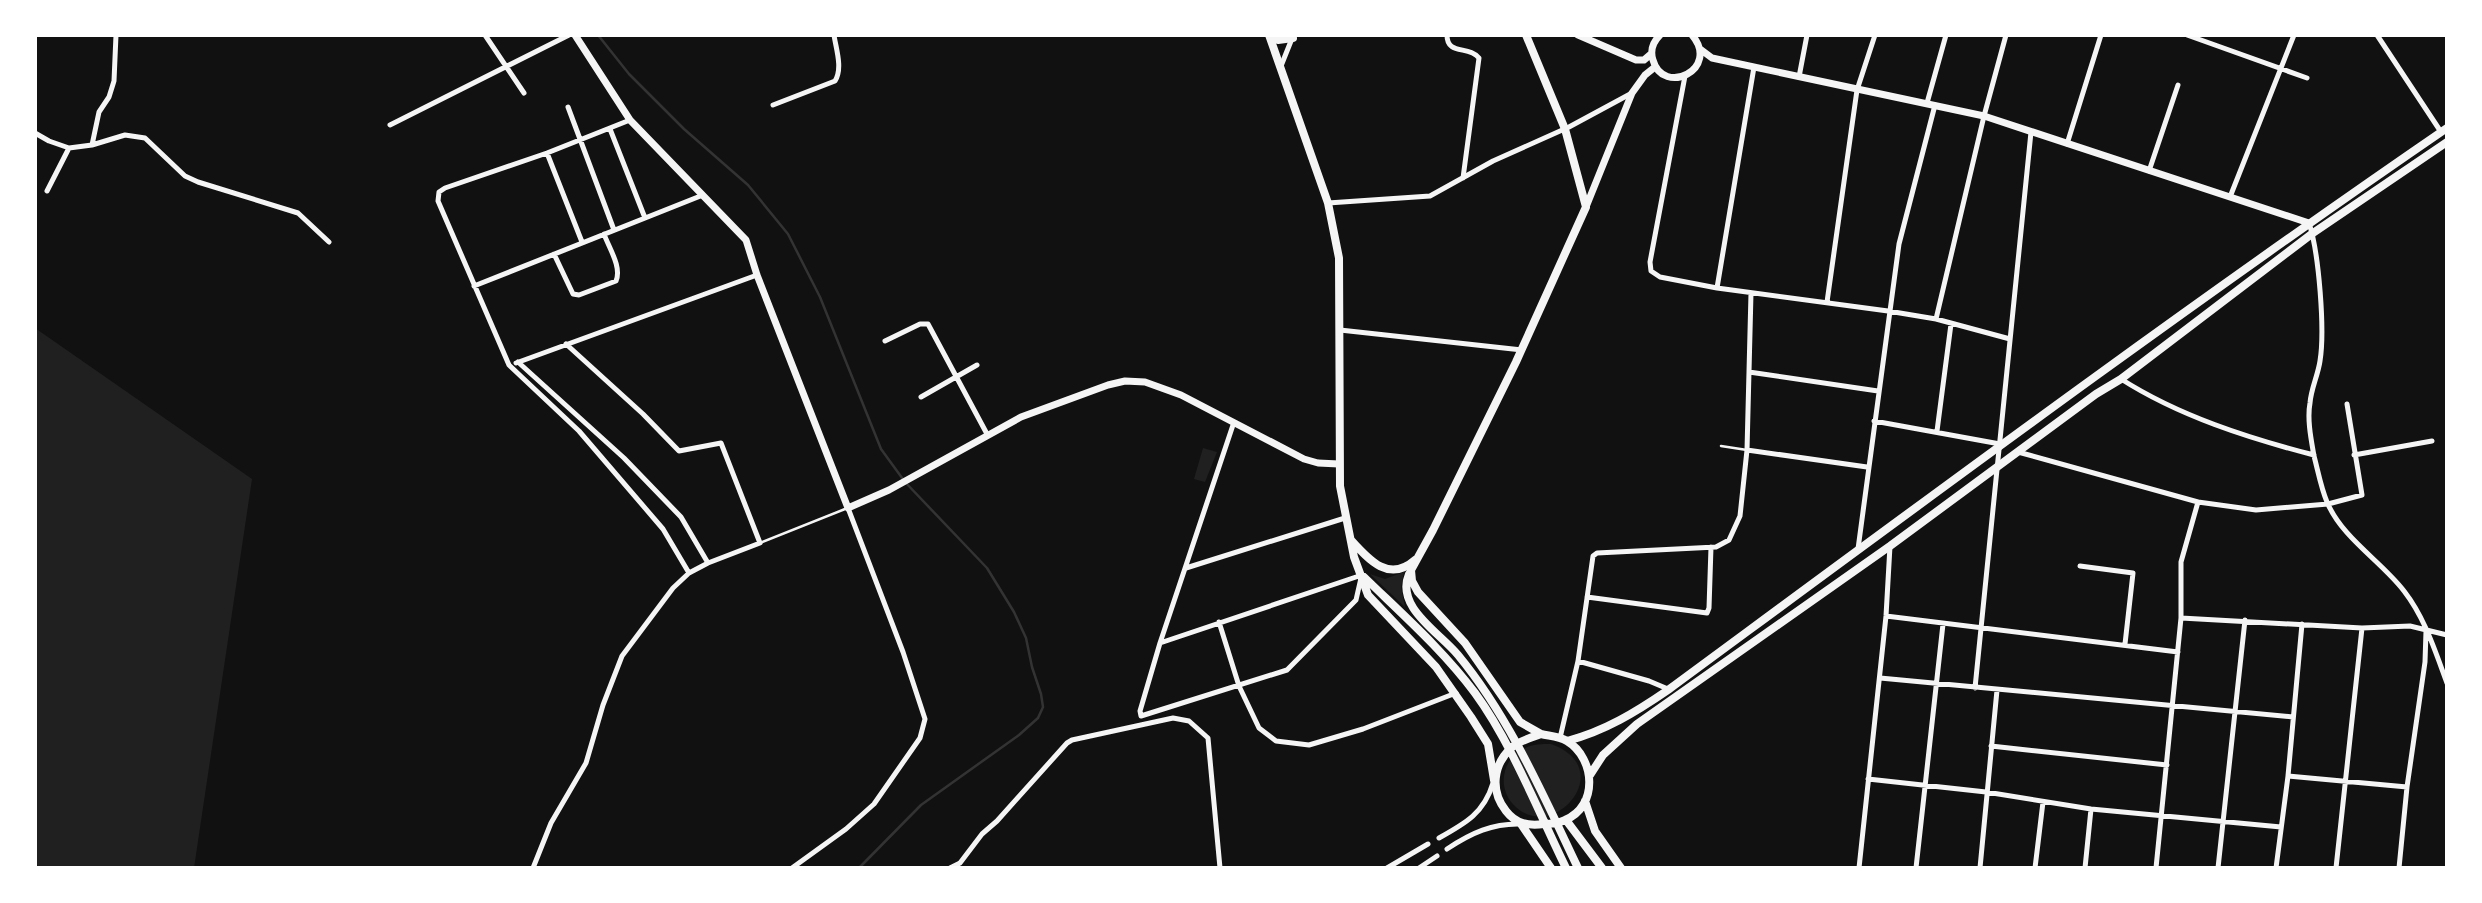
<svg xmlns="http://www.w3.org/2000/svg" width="2482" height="903" font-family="'Exo 2',sans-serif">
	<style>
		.green { fill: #202020 }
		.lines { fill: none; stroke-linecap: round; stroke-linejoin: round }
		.stream { stroke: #333; stroke-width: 2.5 }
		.service { stroke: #f5f5f5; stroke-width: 2.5 }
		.minor { stroke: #f5f5f5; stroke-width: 5 }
		.tertiary { stroke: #f5f5f5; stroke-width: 7 }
		.secondary { stroke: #f5f5f5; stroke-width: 8 }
	</style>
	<rect width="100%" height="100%" fill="#111"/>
	<path class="green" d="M 35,328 L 252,479 L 194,868 L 35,868 Z
		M 1203,448 L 1217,452 L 1205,482 L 1194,479 Z
		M 1404,572 L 1401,587 L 1405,607 L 1370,574 L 1385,579 Z
		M 1551,744 C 1621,769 1550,848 1512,803 C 1497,785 1503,758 1525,748 C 1533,744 1542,744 1551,744 Z"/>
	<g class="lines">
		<path class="stream" d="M 598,35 L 629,74 L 684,129 L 748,185 L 788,234 L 820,297 L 881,449 L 905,482 L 987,568 L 1014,612 L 1026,638 L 1032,667 L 1041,694 L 1043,707 L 1038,718 L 1019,735 L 921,805 L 859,868"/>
		<path class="service" d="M 1721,446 L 1747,450
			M 760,543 L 845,509"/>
		<path class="minor" d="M 485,35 L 524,93
			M 1447,35 C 1447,56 1469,45 1479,58 L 1463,178
			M 2187,35 L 2307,78
			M 2377,35 L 2441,132
			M 1281,66 L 1293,36
			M 1685,76 L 1650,262 L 1651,271 L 1660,277 L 1717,288 L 1888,311 L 1936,319 L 2010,339
			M 1799,77 L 1807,35
			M 1927,103 L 1946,35
			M 773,105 L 835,81 C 843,68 836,49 834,35
			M 568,107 L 614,230
			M 630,120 L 547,153 L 445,188 L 439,192 L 438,201 L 509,365 L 579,431 L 663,529 L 689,573
			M 390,125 L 569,35
			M 610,129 L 645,218
			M 35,133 L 49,141 L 69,148 L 92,145 L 125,135 L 145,138 L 185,176 L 198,182 L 298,213 L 329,242
			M 2067,144 L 2101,35
			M 92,145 L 99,112 L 109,97 L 114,81 L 116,35
			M 547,153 L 582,242
			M 2149,171 L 2178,85
			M 47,191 L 69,148
			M 2230,197 L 2294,35
			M 1328,203 L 1430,196 L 1493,161 L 1569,127 L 1632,93
			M 2309,223 C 2319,253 2325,330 2320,361 C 2318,375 2311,389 2310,403 C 2307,419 2311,439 2314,456 C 2318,471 2321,488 2327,502 C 2342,538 2381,561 2404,591 C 2425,618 2435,651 2447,683
			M 554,254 L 573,294 L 579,295 L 616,281 C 622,267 609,248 604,234
			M 474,286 L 703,195
			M 1717,288 L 1754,67
			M 1827,302 L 1857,90 L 1875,35
			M 1936,319 L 1984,116 L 2006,35
			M 1340,330 L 1522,350
			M 885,341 L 920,324 L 928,324 L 987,434
			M 518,362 L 624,458 L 681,517 L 708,563
			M 516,363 L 757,275
			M 1749,372 L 1878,391
			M 2121,379 C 2179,416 2248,438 2314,455
			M 921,397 L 977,365
			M 1874,421 L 2000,444
			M 1234,422 L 1160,643 L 1140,711 L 1141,716 L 1287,670 L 1356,600 L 1361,578
			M 1937,431 L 1951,324
			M 1747,450 L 1867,467
			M 2018,452 L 2198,502 L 2256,510 L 2328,504 L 2362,495 L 2347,404
			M 2354,455 L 2432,441
			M 1858,549 L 1899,244 L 1935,105
			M 2080,566 L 2133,573 L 2125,644
			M 1186,568 L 1345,518
			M 1587,597 L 1707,613 L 1709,608 L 1711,547
			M 1886,616 L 2178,652
			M 2181,618 L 2362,628 L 2410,626 L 2447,635
			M 1219,622 L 1239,686 L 1259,728 L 1276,741 L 1309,745 L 1363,729 L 1456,693
			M 1160,643 L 1362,575
			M 1578,661 L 1649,681 L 1668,689
			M 1880,678 L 2293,717
			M 1975,688 L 2031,132
			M 1560,738 L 1578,661 L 1593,556 L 1597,553 L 1716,547 L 1729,540 L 1740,516 L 1747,450 L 1751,293
			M 1991,746 L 2167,765
			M 2288,776 L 2407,787
			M 1868,779 L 1986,792 L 2091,809 L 2281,827
			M 1439,838 C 1466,823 1484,813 1493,783
			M 1447,849 C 1471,833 1493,823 1521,824
			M 533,868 L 551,823 L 586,763 L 603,705 L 622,656 L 673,588 L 689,573 L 708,563 L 760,543 L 721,443 L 679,451 L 643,414 L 566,344
			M 792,868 L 846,829 L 874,804 L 920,738 L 925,719 L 903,652 L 848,508
			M 950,868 L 960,863 L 982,834 L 997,821 L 1067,743 L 1072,740 L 1173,718 L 1189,721 L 1208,738 L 1220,868
			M 1387,868 L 1428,844
			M 1419,868 L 1437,856
			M 1859,868 L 1886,616 L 1890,546
			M 1916,868 L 1943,624
			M 1980,868 L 1997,690
			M 2035,868 L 2043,802
			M 2085,868 L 2091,809
			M 2156,868 L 2181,618 L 2181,562 L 2198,502
			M 2218,868 L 2245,620
			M 2276,868 L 2288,776 L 2302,624
			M 2336,868 L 2362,628
			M 2399,868 L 2407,787 L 2425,662 L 2426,631"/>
		<path class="tertiary" d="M 575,35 L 630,120 L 746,240 L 757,275 L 848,508 L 889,490 L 1021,417 L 1108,385 L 1125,381 L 1145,382 L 1181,395 L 1304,459 L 1318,463 L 1339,464
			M 1578,35 L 1636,60 L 1644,60 L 1651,54
			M 1660,35 C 1653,42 1650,51 1653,60 C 1663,97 1721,69 1692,35
			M 1700,49 L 1712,58 L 1984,116 L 2309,223
			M 1586,207 L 1632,93 L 1645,75 L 1655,67"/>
		<path class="secondary" d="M 1269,35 L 1328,203 L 1339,258 L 1340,486 L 1354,557 L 1368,595 L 1436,667 L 1471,717 L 1488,744 L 1494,780
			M 1271,35 L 1278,40 L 1293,38
			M 1526,35 L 1565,129 L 1586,207 L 1516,362 L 1433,530 L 1411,570 L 1412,581 L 1418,592 L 1465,643 L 1520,722 L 1541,734
			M 1351,540 C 1369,560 1389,583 1415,560
			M 1409,574 C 1395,607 1439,632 1458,655 C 1510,718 1543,795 1578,868
			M 1364,577 C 1402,614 1443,650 1475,693 C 1511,742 1539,813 1566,868
			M 1541,734 C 1549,736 1559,736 1567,741 C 1595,758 1599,806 1565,820 C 1559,823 1551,824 1544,824 C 1528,826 1516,824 1506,811 C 1490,791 1493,765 1511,748 C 1519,741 1532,737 1541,734 Z
			M 1567,741 C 1605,731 1636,712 1668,690 C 1926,500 2183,309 2447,128
			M 1590,775 L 1603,755 L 1637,724 L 1890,546 L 2096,394 L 2121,379 L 2313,233 L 2447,142
			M 1585,801 L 1595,831 L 1621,868
			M 1566,820 L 1602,868
			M 1521,824 L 1551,868"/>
	</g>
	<rect width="2482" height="903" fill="none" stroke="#ffffff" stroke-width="74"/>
</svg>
